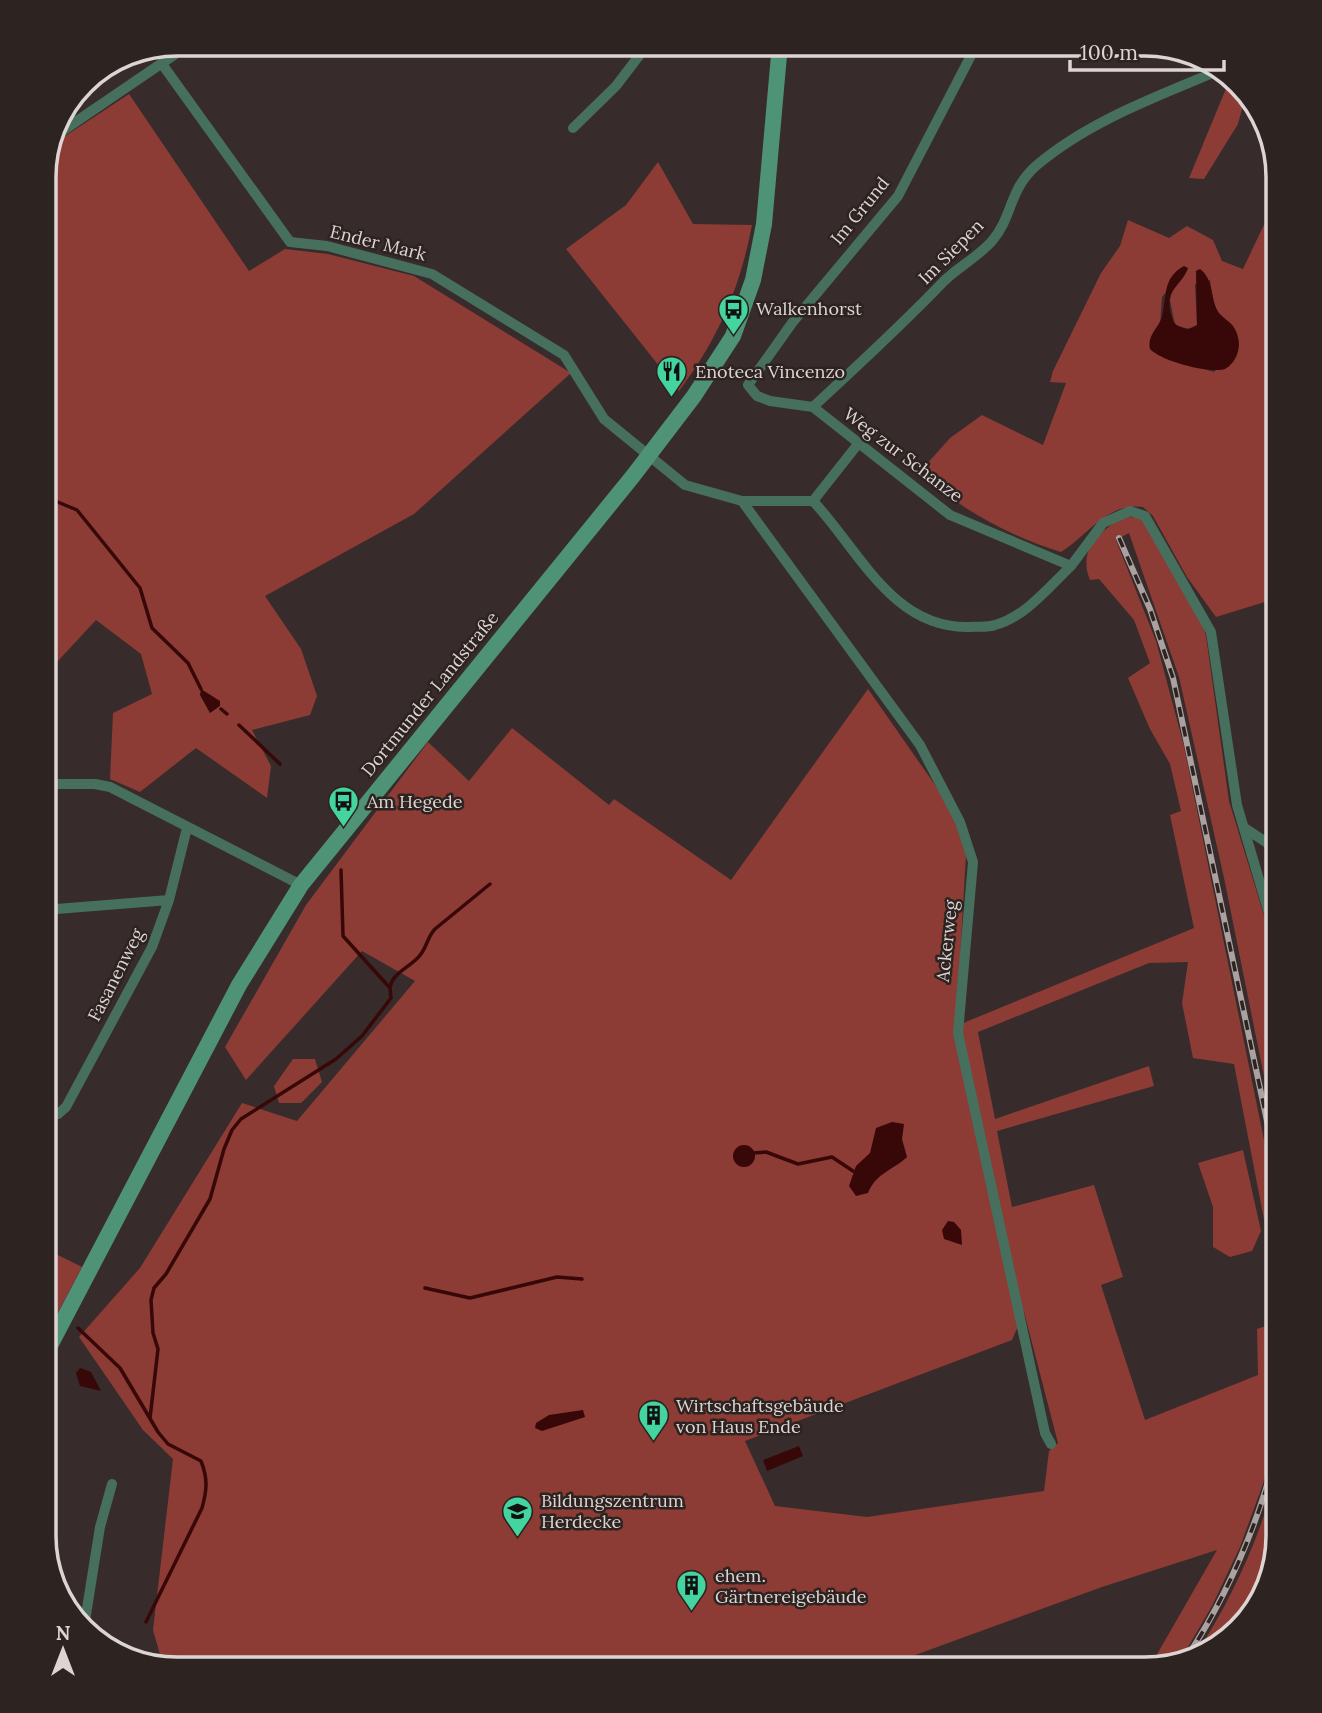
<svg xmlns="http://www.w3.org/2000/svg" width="1322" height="1713" font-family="Lora,serif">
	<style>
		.green { fill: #8d3b35; fill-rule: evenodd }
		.water { fill: #370807 }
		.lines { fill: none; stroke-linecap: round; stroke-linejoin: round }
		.stream { stroke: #370807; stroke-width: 3.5 }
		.street { stroke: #46705d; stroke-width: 10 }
		.secondary { stroke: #4f9376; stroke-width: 16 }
		.rail-casing { stroke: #aaa1a0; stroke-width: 6 }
		.rail { stroke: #2d2321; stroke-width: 3.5; stroke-dasharray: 10; stroke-linecap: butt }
		.labels { text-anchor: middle; stroke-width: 5; stroke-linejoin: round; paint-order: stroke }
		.street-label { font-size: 18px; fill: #ddd5d4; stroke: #2d2321 }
		.poi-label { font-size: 18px; fill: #ddd5d4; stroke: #2d2321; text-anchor: start }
		.rim { fill: none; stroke: #ddd5d4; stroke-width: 3.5 }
	</style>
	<rect width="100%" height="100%" fill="#372c2b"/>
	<path class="green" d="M 1230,79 L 1246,94 L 1238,124 L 1204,179 L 1189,178 Z
		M 129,94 L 249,271 L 285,249 L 328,254 L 414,276 L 571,373 L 414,514 L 265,596 L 301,649 L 317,696 L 310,715 L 252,730 L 271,766 L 267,798 L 196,748 L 140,792 L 110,779 L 113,713 L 152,694 L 141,654 L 96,620 L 44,676 L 44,168 L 50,146 Z
		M 658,162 L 693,224 L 752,225 C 740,288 718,339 679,391 L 566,249 L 626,205 Z
		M 1278,195 L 1278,598 L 1216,617 L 1187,577 L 1153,516 L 1143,507 C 1108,502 1088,535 1061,552 C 1008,536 961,508 918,474 L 950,438 L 982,415 L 1043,445 L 1066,383 L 1050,382 L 1053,371 L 1101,273 L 1120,246 L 1128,220 L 1169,238 L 1187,226 L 1213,240 L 1222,261 L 1243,269 ZM 1187,268 L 1172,289 L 1170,300 L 1175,325 L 1188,329 L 1197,325 L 1195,284 L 1210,280 C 1211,289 1213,300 1216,308 C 1223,325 1238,323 1239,346 L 1214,372 L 1158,355 L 1162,297 Z
		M 1125,516 L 1142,519 L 1202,622 L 1206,636 L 1229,801 L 1278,961 L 1278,1146 L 1224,878 L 1179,677 L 1129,533 L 1116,540 L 1156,641 L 1184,746 L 1278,1209 L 1276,1430 L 1263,1484 L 1240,1547 L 1212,1606 L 1181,1659 L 1145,1669 L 1112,1669 L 1156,1656 L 1217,1550 L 1102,1587 L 877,1669 L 177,1669 L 163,1665 L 153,1630 L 173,1459 L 143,1430 L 79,1337 L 140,1268 L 242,1103 L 297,1121 L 415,981 L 362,951 L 246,1080 L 225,1047 L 306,905 L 428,742 L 469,781 L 512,728 L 609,805 L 614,799 L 731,880 L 868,689 L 940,792 L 953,815 L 966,856 L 956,1026 L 1194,928 L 1170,815 L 1181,811 L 1170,764 L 1150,729 L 1128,678 L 1150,663 L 1134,620 L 1099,579 L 1090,580 C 1077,549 1101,530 1125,516 ZM 1188,962 L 1182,1003 L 1193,1058 L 1234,1064 L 1266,1230 L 1278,1322 L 1257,1329 L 1258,1375 L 1145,1420 L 1101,1285 L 1123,1277 L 1094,1185 L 1012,1207 L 997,1131 L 1154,1086 L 1149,1066 L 995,1119 L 978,1032 L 1149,963 ZM 1024,1312 L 1058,1443 L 1049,1451 L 1044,1491 L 867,1517 L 775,1506 L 745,1441 L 1012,1340 Z
		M 293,1059 L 315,1059 L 322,1082 L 301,1103 L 279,1103 L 274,1086 Z
		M 1243,1150 L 1261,1231 L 1252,1251 L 1230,1257 L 1213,1247 L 1213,1207 L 1198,1163 Z
		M 44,1248 L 82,1267 L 53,1322 L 44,1329 Z
		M 1278,1467 C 1278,1538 1278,1629 1196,1654 C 1233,1597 1262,1534 1278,1467 Z"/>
	<path class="water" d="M 1184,266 L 1188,268 C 1182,286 1164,289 1171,314 C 1173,321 1174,325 1181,327 C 1188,330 1191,329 1197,325 L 1196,271 L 1200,269 C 1214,280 1210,296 1217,310 C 1220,316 1228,320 1233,326 C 1243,340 1240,360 1225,369 C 1209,374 1161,361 1150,349 C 1147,335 1158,329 1162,317 C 1167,297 1162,278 1184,266 Z
		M 201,689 L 220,701 L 220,706 L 210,713 L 200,695 Z
		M 892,1122 L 904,1124 L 902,1139 L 907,1157 C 892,1171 877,1172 868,1193 L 856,1196 L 849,1186 L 856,1166 L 870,1153 L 876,1128 Z
		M733 1156a11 11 0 1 1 22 0a11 11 0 1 1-22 0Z
		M 948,1221 L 954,1222 L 961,1230 L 962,1245 L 944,1239 L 942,1230 Z
		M 80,1368 L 91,1372 L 101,1391 L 80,1386 L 76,1373 Z
		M 583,1410 L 585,1417 L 542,1431 L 535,1428 L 536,1423 L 549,1415 Z
		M 799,1446 L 803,1456 L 767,1471 L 763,1460 Z"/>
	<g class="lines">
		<path class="stream" d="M 44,483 L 53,500 L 77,510 L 140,588 L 152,628 L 188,663 L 201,689
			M 221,709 L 227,714
			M 239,725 L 280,764
			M 390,988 C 392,972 412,967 421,954 C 427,946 428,936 435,929 L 490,884
			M 753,1153 L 766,1152 L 798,1164 L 832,1157 L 853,1171
			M 425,1288 L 470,1298 L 557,1277 L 582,1279
			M 44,1307 L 49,1310
			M 78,1328 L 120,1368 L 158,1432 L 168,1444 L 201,1461 C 208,1479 207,1490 202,1508 L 146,1622
			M 150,1418 L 158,1349 L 153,1333 L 151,1300 L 154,1288 L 166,1274 L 210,1199 L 224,1149 L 232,1130 L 241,1119 L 336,1059 L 362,1036 L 391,998 L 390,988 L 343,936 L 341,870"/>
		<path class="street" d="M 977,44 L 898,196 L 792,323 L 748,385 L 757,396 L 770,401 L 813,407 L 950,515 L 1071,566 L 1103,523 L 1130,511 L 1145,516 L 1211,632 L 1237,805 L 1278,944
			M 162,64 L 290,242 L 327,246 L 432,274 L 564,355 L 604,419 L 685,485 L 742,501 L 813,501 C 859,550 892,628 968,627 C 977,626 987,628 995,625 C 1025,617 1049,587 1071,566
			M 573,128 L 616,86 L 648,44
			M 52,138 L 190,44
			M 813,407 C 857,366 901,326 943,282 C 958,267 978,257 992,241 C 1014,215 1008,190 1037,165 C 1089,121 1158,96 1220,70
			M 742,501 L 920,745 L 960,822 L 973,862 L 958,1033 L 1045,1433 L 1051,1444
			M 813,501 L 858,444
			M 44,784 L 95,784 L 110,787 L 301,885
			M 1246,829 L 1278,850
			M 44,910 L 169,900
			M 44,1118 L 58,1114 L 66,1107 L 152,947 L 169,900 L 187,828
			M 84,1627 L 100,1527 L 112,1484"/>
		<path class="secondary" d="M 44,1357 L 239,985 L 301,885 L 633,476 L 694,396 L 733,336 L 753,280 L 764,224 L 780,44"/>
		<defs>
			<path id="rail" d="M 1119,538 L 1150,609 L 1173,678 L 1278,1173
				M 1187,1657 C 1230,1591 1259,1522 1278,1446"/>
		</defs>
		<use href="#rail" class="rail-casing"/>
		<use href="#rail" class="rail"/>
	</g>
	<defs>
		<symbol id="bus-pin" viewBox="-11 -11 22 30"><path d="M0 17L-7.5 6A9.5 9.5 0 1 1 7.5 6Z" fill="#44d49f" stroke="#2d2321"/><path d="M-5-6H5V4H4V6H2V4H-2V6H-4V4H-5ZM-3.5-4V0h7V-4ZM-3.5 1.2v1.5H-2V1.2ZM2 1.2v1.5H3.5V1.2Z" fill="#111"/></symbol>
		<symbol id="restaurant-pin" viewBox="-11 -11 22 30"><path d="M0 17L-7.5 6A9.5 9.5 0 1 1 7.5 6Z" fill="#44d49f" stroke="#2d2321"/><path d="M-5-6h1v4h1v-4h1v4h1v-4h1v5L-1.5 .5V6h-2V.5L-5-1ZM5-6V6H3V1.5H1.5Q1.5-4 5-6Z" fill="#111"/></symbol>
		<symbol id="building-pin" viewBox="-11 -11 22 30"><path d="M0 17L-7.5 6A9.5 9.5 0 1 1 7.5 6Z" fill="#44d49f" stroke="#2d2321"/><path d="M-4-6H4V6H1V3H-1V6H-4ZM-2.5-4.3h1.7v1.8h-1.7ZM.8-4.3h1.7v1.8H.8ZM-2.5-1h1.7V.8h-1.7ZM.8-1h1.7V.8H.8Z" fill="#111"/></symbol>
		<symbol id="school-pin" viewBox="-11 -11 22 30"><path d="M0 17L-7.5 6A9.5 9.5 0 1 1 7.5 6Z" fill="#44d49f" stroke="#2d2321"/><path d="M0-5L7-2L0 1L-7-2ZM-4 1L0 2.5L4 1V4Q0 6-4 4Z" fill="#111"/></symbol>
	</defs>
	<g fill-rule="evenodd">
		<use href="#bus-pin" x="716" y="292" width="35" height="47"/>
		<use href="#restaurant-pin" x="654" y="354" width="35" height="47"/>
		<use href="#bus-pin" x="326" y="784" width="35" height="47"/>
		<use href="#building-pin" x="636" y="1398" width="35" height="47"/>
		<use href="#school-pin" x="500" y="1494" width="35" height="47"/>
		<use href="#building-pin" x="674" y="1568" width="35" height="47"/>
	</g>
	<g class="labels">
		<g class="street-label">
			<text transform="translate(860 211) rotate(-51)" y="6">Im Grund</text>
			<text transform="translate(378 243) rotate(14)" y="6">Ender Mark</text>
			<text transform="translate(951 252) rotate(-45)" y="6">Im Siepen</text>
			<text transform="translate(903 455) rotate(37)" y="6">Weg zur Schanze</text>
			<text transform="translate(430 694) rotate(-51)" y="6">Dortmunder Landstraße</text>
			<text transform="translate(947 941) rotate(-84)" y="6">Ackerweg</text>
			<text transform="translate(116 975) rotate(-63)" y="6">Fasanenweg</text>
		</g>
		<g class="poi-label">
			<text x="756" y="315">Walkenhorst</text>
			<text x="695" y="378">Enoteca Vincenzo</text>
			<text x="367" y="808">Am Hegede</text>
			<text x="676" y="1412">Wirtschaftsgebäude<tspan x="676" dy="21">von Haus Ende</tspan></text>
			<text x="541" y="1507">Bildungszentrum<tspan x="541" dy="21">Herdecke</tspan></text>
			<text x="715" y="1582">ehem.<tspan x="715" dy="21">Gärtnereigebäude</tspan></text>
		</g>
	</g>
	<path d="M0 0H1322V1713H0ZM177 56H1145A121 121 0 0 1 1266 177V1536A121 121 0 0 1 1145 1657H177A121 121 0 0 1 56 1536V177A121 121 0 0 1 177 56Z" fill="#2d2321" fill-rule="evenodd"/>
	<path class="rim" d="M177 56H1145A121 121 0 0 1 1266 177V1536A121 121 0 0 1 1145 1657H177A121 121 0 0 1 56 1536V177A121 121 0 0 1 177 56Z"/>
	<g transform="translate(63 1650)" stroke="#2d2321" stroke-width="5" paint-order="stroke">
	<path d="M0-5L12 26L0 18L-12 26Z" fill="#ddd5d4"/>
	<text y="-10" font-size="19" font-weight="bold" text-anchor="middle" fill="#ddd5d4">N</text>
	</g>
	<path d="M1070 60v10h154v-10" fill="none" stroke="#ddd5d4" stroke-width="3.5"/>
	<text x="1080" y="60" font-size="21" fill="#ddd5d4" stroke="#2d2321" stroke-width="5" paint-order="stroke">100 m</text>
</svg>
